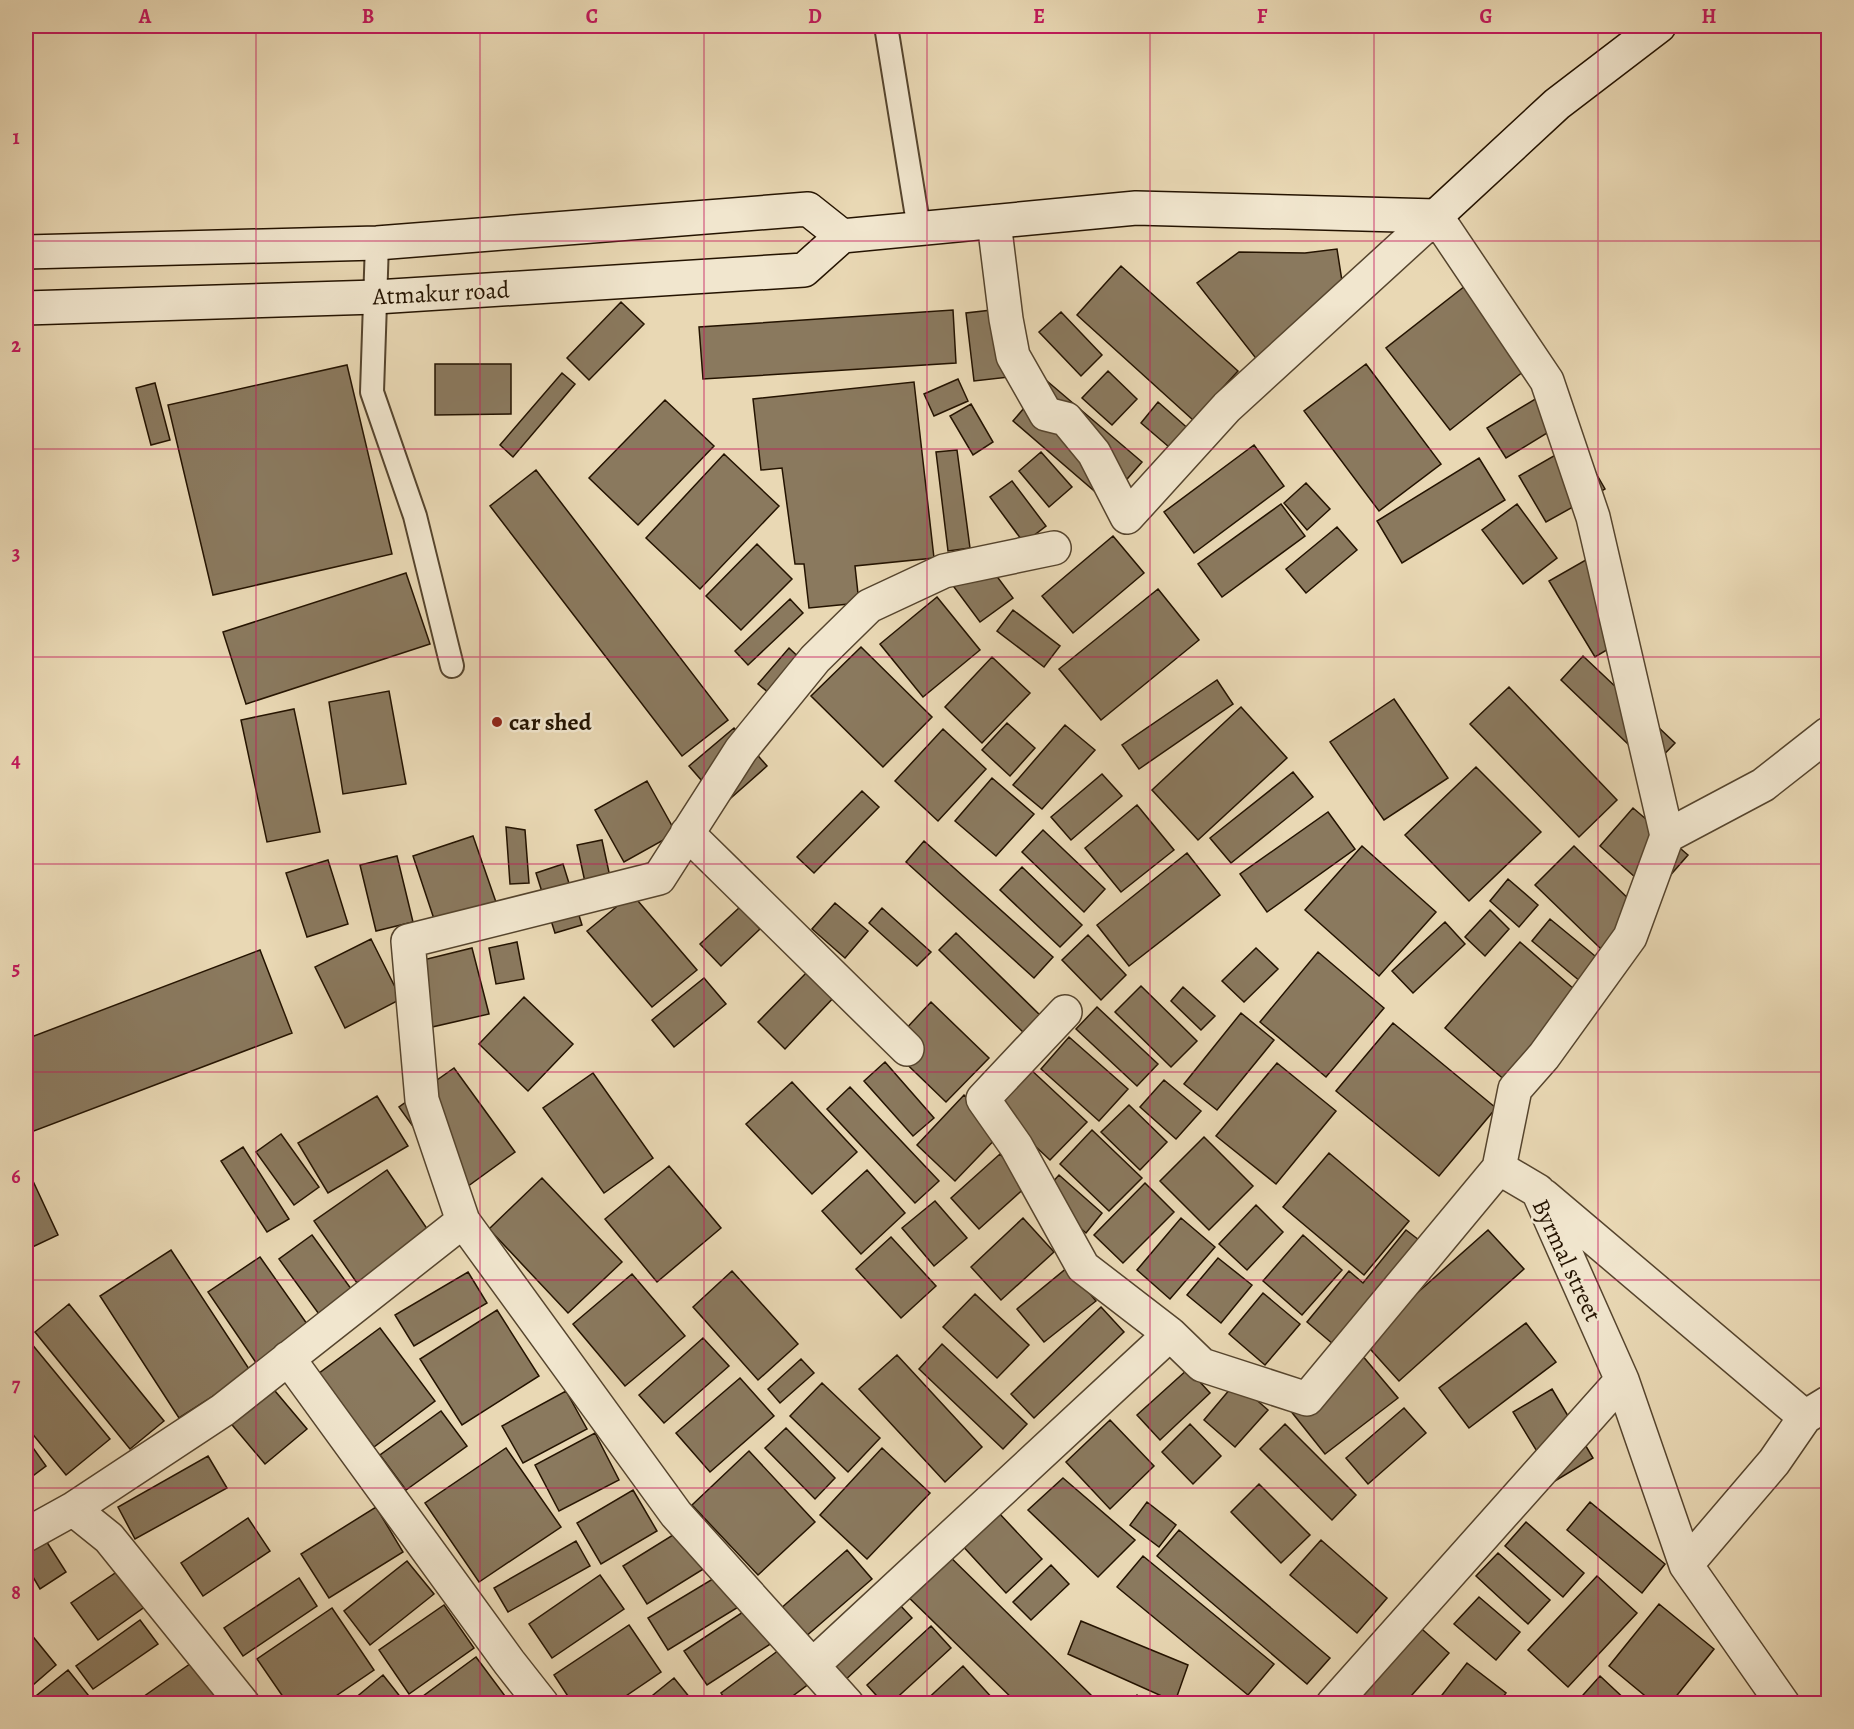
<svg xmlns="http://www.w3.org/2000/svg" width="1854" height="1729" font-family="Alegreya,serif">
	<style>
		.building { fill: #8a795e; stroke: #241300; stroke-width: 1.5 }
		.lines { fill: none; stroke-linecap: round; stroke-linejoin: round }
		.lane-casing { stroke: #55442d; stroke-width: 26 }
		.street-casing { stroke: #55442d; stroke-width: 36 }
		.secondary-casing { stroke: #241300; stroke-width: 36 }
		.lane { stroke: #f1e6ce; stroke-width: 22 }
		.street { stroke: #f1e6ce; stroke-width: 33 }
		.secondary { stroke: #f1e6ce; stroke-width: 33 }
		.grid { fill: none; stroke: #c2185b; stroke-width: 1.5; stroke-opacity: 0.55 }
		.poi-dot { fill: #8f2418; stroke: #f1e6ce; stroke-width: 2 }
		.labels { text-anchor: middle; stroke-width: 5; stroke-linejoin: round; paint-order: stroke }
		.street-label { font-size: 24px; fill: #241300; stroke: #f1e6ce }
		.poi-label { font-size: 24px; font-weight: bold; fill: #241300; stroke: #f1e6ce; text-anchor: start }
		.neatline { fill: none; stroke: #c2185b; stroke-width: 2 }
		.grid-label { font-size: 20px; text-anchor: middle; font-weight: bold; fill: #c2185b }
	</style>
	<rect width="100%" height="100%" fill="#e9d8b4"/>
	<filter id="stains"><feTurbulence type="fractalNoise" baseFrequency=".00333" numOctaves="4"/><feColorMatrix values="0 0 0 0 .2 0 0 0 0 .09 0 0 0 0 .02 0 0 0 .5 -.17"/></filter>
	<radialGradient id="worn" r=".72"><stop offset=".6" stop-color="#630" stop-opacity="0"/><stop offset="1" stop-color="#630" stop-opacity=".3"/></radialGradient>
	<path class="building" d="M 1337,249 L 1342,281 L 1258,361 L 1197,283 L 1239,252 L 1305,253 Z
		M 1121,266 L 1238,371 L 1193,420 L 1077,315 Z
		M 1465,286 L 1529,367 L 1450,430 L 1386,348 Z
		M 621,302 L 644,324 L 589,380 L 567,358 Z
		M 1018,307 L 1028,375 L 974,381 L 966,313 Z
		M 953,310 L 956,363 L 703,379 L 699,327 Z
		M 1061,312 L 1102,355 L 1081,376 L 1039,332 Z
		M 435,364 L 511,364 L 511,414 L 435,415 Z
		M 1366,364 L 1441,464 L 1379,511 L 1304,411 Z
		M 347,365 L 392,554 L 213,595 L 168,405 Z
		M 1108,371 L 1137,399 L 1112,425 L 1082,398 Z
		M 562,373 L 575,384 L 513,457 L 500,445 Z
		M 958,379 L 968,401 L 934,416 L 924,394 Z
		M 1047,381 L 1142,462 L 1107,502 L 1013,421 Z
		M 914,382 L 934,558 L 855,566 L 859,603 L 809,608 L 804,564 L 795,564 L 782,468 L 761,470 L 753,399 Z
		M 155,383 L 170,440 L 151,445 L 136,388 Z
		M 1547,392 L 1565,422 L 1506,458 L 1487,428 Z
		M 665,400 L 714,446 L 638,525 L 589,478 Z
		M 1158,402 L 1200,439 L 1183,459 L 1141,423 Z
		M 971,404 L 993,442 L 973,455 L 950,416 Z
		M 1578,442 L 1605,489 L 1546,522 L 1519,476 Z
		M 1254,445 L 1284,486 L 1194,553 L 1164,512 Z
		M 957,450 L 970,548 L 948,551 L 936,452 Z
		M 1041,452 L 1072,487 L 1049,507 L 1019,471 Z
		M 724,454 L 779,506 L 700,589 L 646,538 Z
		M 1479,458 L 1505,500 L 1402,563 L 1377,521 Z
		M 536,470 L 728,720 L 682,756 L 490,506 Z
		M 1012,481 L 1046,526 L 1024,543 L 990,497 Z
		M 1306,483 L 1330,509 L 1307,530 L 1284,503 Z
		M 1281,504 L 1305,536 L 1222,597 L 1198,564 Z
		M 1517,504 L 1557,558 L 1523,584 L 1482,530 Z
		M 1337,527 L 1357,550 L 1306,593 L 1286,569 Z
		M 1113,536 L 1144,573 L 1073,633 L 1042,596 Z
		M 757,544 L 792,579 L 741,630 L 706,596 Z
		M 1591,557 L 1637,632 L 1595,657 L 1549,581 Z
		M 984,559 L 1013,598 L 980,622 L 951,583 Z
		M 406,573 L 430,644 L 246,704 L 223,632 Z
		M 1158,589 L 1199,640 L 1101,720 L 1059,669 Z
		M 937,597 L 980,650 L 923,697 L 880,644 Z
		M 790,599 L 803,613 L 748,665 L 735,651 Z
		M 1013,610 L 1060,646 L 1044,667 L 997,631 Z
		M 861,647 L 932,717 L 883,767 L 811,696 Z
		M 789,648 L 810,668 L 780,702 L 758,684 Z
		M 1583,656 L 1675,743 L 1652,767 L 1561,680 Z
		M 992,657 L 1030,693 L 982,743 L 945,707 Z
		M 1217,680 L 1233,704 L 1139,769 L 1122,745 Z
		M 1509,687 L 1617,800 L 1579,837 L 1470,724 Z
		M 389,691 L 406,784 L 343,794 L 329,702 Z
		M 1394,699 L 1448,778 L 1384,820 L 1330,742 Z
		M 1241,707 L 1287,758 L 1198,840 L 1152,790 Z
		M 294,709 L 320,832 L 267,842 L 241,720 Z
		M 1007,723 L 1035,748 L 1010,776 L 982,750 Z
		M 1065,725 L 1095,750 L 1042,809 L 1013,785 Z
		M 734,728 L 767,766 L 723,805 L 689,766 Z
		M 943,729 L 986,769 L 938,821 L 895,781 Z
		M 1476,767 L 1541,832 L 1469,901 L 1405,835 Z
		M 1293,772 L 1313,797 L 1231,863 L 1210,838 Z
		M 1102,774 L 1122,796 L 1071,840 L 1051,817 Z
		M 992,778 L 1034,814 L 996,856 L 955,821 Z
		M 647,781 L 676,833 L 624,862 L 595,810 Z
		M 862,791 L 879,807 L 814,873 L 797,857 Z
		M 1137,805 L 1174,850 L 1121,892 L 1085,848 Z
		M 1633,808 L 1688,855 L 1654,894 L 1600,846 Z
		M 1328,812 L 1355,849 L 1267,912 L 1240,874 Z
		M 506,827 L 525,830 L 529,883 L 510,884 Z
		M 1043,830 L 1105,889 L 1084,912 L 1022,852 Z
		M 473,836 L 497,905 L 436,925 L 413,856 Z
		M 602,840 L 613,891 L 588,896 L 577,845 Z
		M 924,841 L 1053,957 L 1034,978 L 906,862 Z
		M 1362,846 L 1436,912 L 1379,976 L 1305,910 Z
		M 1574,846 L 1639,909 L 1630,937 L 1600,948 L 1535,885 Z
		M 1187,853 L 1220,895 L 1129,966 L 1097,925 Z
		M 397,856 L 413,922 L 376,931 L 360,865 Z
		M 328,860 L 348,924 L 307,937 L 286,873 Z
		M 563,864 L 582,925 L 555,933 L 536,873 Z
		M 1022,867 L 1082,925 L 1060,947 L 1000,890 Z
		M 1508,879 L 1538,905 L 1519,927 L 1490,901 Z
		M 632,894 L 697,970 L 652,1007 L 587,931 Z
		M 835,903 L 868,931 L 845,958 L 812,929 Z
		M 740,907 L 760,929 L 721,966 L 700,944 Z
		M 882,908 L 931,952 L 917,966 L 869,923 Z
		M 1490,910 L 1509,929 L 1485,956 L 1465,937 Z
		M 1550,919 L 1606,965 L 1587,987 L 1532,941 Z
		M 1445,922 L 1465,944 L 1413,993 L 1392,971 Z
		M 956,933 L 1044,1019 L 1027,1036 L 939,950 Z
		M 1088,935 L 1126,975 L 1101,1000 L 1062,960 Z
		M 371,939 L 401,999 L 345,1028 L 315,967 Z
		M 517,942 L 524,979 L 496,984 L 489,948 Z
		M 1520,942 L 1590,1003 L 1515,1089 L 1445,1028 Z
		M 472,948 L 489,1014 L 432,1027 L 415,962 Z
		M 1256,948 L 1278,969 L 1244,1002 L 1222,981 Z
		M 260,950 L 292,1033 L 26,1134 L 26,1039 Z
		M 1318,952 L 1384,1008 L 1326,1077 L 1260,1022 Z
		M 811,968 L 837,994 L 785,1049 L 758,1022 Z
		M 704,978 L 726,1004 L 674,1047 L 652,1020 Z
		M 1141,986 L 1197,1041 L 1171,1067 L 1115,1012 Z
		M 1183,987 L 1215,1016 L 1201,1030 L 1171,1001 Z
		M 524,997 L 573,1044 L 528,1091 L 479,1044 Z
		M 931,1002 L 989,1058 L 946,1102 L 889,1047 Z
		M 1097,1007 L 1158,1064 L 1137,1086 L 1076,1029 Z
		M 1241,1013 L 1274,1040 L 1217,1110 L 1184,1084 Z
		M 1393,1023 L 1496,1108 L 1439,1176 L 1336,1091 Z
		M 1069,1037 L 1128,1089 L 1099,1121 L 1041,1069 Z
		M 885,1062 L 934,1118 L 913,1136 L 864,1081 Z
		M 1277,1063 L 1336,1111 L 1276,1184 L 1216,1136 Z
		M 1028,1067 L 1087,1122 L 1050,1160 L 991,1105 Z
		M 454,1068 L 515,1152 L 460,1192 L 399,1107 Z
		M 593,1073 L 653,1158 L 604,1193 L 543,1108 Z
		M 1164,1080 L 1201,1111 L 1176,1139 L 1140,1107 Z
		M 792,1082 L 857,1152 L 812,1194 L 746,1124 Z
		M 850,1087 L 939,1181 L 915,1203 L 827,1109 Z
		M 964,1095 L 1003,1131 L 955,1181 L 917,1145 Z
		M 377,1096 L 408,1146 L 328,1193 L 298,1143 Z
		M 1129,1105 L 1167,1142 L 1140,1170 L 1101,1132 Z
		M 1092,1130 L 1142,1178 L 1109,1211 L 1060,1164 Z
		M 281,1134 L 319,1187 L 294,1205 L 256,1152 Z
		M 1204,1137 L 1253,1186 L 1209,1230 L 1160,1181 Z
		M 243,1147 L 289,1219 L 267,1232 L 221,1161 Z
		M 1329,1153 L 1409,1221 L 1364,1275 L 1283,1207 Z
		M 1000,1154 L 1028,1185 L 979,1229 L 951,1198 Z
		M 26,1166 L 58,1235 L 26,1250 Z
		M 669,1166 L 721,1228 L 657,1282 L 605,1219 Z
		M 387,1170 L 430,1233 L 357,1283 L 314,1221 Z
		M 867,1170 L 905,1213 L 861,1254 L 822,1211 Z
		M 1059,1175 L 1102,1213 L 1086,1233 L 1042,1194 Z
		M 542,1178 L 622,1262 L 568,1313 L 489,1229 Z
		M 1145,1183 L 1174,1212 L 1123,1263 L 1094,1235 Z
		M 935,1201 L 967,1238 L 934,1266 L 902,1228 Z
		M 1256,1205 L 1283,1232 L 1247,1270 L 1219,1244 Z
		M 1023,1218 L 1054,1252 L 1001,1300 L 971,1267 Z
		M 1181,1218 L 1215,1247 L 1170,1299 L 1137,1270 Z
		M 1406,1230 L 1419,1240 L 1333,1344 L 1307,1322 L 1349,1271 L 1363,1283 Z
		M 1488,1230 L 1524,1269 L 1399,1381 L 1363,1341 Z
		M 312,1235 L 357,1297 L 324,1321 L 279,1259 Z
		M 1303,1235 L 1342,1270 L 1302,1315 L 1263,1281 Z
		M 891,1237 L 936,1286 L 901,1318 L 856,1269 Z
		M 171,1250 L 251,1372 L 179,1418 L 100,1296 Z
		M 260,1257 L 312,1331 L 259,1367 L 208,1292 Z
		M 1218,1258 L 1252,1285 L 1221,1323 L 1187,1295 Z
		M 1068,1267 L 1096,1301 L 1044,1342 L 1017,1309 Z
		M 732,1271 L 798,1344 L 758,1380 L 693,1307 Z
		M 468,1272 L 487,1303 L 414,1346 L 395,1315 Z
		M 632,1274 L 685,1336 L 625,1386 L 573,1324 Z
		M 1263,1293 L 1300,1324 L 1265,1365 L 1229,1334 Z
		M 975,1294 L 1029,1345 L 997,1378 L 943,1327 Z
		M 69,1304 L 164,1421 L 130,1449 L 35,1332 Z
		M 1101,1307 L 1124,1332 L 1034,1418 L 1011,1394 Z
		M 497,1310 L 539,1376 L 462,1425 L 420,1359 Z
		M 1526,1323 L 1556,1362 L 1469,1428 L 1439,1388 Z
		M 380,1328 L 435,1401 L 374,1447 L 318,1374 Z
		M 26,1337 L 110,1439 L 66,1475 L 26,1426 Z
		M 703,1338 L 729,1366 L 664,1423 L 639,1395 Z
		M 942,1344 L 1027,1424 L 1003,1449 L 919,1369 Z
		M 1361,1354 L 1398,1398 L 1325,1454 L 1290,1410 Z
		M 897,1355 L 982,1447 L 945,1482 L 859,1389 Z
		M 801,1359 L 814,1373 L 780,1403 L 768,1389 Z
		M 1188,1369 L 1210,1393 L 1160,1440 L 1137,1415 Z
		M 740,1378 L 774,1416 L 710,1472 L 676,1433 Z
		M 1236,1382 L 1268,1410 L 1235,1447 L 1204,1420 Z
		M 822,1383 L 880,1438 L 848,1472 L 790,1416 Z
		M 270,1385 L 307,1429 L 265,1464 L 228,1420 Z
		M 1552,1389 L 1593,1458 L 1555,1481 L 1513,1412 Z
		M 566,1391 L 587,1429 L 523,1463 L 502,1426 Z
		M 1404,1408 L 1426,1433 L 1368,1484 L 1346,1458 Z
		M 441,1411 L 467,1446 L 406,1490 L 380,1455 Z
		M 1110,1420 L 1154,1466 L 1110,1509 L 1066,1462 Z
		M 1190,1424 L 1221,1456 L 1193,1484 L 1162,1452 Z
		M 1285,1424 L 1356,1495 L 1332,1520 L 1260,1449 Z
		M 786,1428 L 835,1478 L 815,1499 L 765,1448 Z
		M 595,1433 L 619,1480 L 559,1511 L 535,1465 Z
		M 26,1438 L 46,1466 L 26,1481 Z
		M 506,1448 L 561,1527 L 479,1582 L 425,1503 Z
		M 882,1448 L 930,1493 L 867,1559 L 820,1515 Z
		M 749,1451 L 815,1522 L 758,1575 L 692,1505 Z
		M 208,1456 L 227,1488 L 135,1539 L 118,1507 Z
		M 1063,1478 L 1135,1540 L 1098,1577 L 1028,1510 Z
		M 1259,1484 L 1310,1535 L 1281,1563 L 1231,1512 Z
		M 633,1490 L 657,1531 L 601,1564 L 577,1523 Z
		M 983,1496 L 1042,1559 L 1006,1593 L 948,1530 Z
		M 1147,1502 L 1176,1525 L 1159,1547 L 1130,1525 Z
		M 1590,1502 L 1665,1564 L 1642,1593 L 1567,1530 Z
		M 376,1507 L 403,1552 L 329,1598 L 301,1554 Z
		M 248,1518 L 270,1551 L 203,1596 L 181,1563 Z
		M 1526,1522 L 1584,1573 L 1563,1597 L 1505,1546 Z
		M 681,1530 L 705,1568 L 647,1604 L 623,1566 Z
		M 1179,1530 L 1330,1658 L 1307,1684 L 1157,1556 Z
		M 43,1536 L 66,1572 L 40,1589 L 26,1565 L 26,1547 Z
		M 1321,1540 L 1387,1598 L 1357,1633 L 1290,1575 Z
		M 576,1541 L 590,1566 L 508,1612 L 494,1588 Z
		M 938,1545 L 1091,1695 L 1083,1704 L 1018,1704 L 897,1586 Z
		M 847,1550 L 872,1579 L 804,1638 L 779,1610 Z
		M 1498,1553 L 1550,1600 L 1528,1624 L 1476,1576 Z
		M 1143,1556 L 1274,1664 L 1248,1695 L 1117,1587 Z
		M 407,1561 L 434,1594 L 370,1645 L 344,1611 Z
		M 127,1565 L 153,1601 L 98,1640 L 71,1603 Z
		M 1051,1565 L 1069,1584 L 1031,1620 L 1013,1602 Z
		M 721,1574 L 740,1606 L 668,1650 L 648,1618 Z
		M 600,1575 L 624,1609 L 552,1658 L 529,1624 Z
		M 1597,1576 L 1637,1613 L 1568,1687 L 1528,1650 Z
		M 299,1578 L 317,1606 L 243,1656 L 224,1628 Z
		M 884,1588 L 912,1618 L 842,1683 L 814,1653 Z
		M 1479,1597 L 1520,1632 L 1496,1660 L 1454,1624 Z
		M 1659,1604 L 1714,1649 L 1670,1704 L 1655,1704 L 1609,1666 Z
		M 444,1605 L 474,1648 L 409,1694 L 379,1650 Z
		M 332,1608 L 374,1670 L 324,1704 L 288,1704 L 257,1659 Z
		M 749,1608 L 772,1643 L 707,1685 L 684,1651 Z
		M 1406,1615 L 1449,1653 L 1404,1704 L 1326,1704 Z
		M 140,1620 L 158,1644 L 93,1689 L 76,1666 Z
		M 1081,1621 L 1188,1665 L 1175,1702 L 1068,1654 Z
		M 629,1625 L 661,1672 L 614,1704 L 573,1704 L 554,1675 Z
		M 931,1626 L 951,1648 L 890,1704 L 884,1704 L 867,1685 Z
		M 26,1628 L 56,1665 L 26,1691 Z
		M 783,1647 L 810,1683 L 782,1704 L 728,1704 L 721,1693 Z
		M 476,1657 L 511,1704 L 416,1704 L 415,1702 Z
		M 197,1659 L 224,1698 L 216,1704 L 133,1704 Z
		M 1467,1663 L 1506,1693 L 1498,1704 L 1435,1704 Z
		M 963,1666 L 994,1700 L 990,1704 L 922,1704 Z
		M 68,1670 L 93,1701 L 89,1704 L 26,1704 Z
		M 383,1675 L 406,1704 L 348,1704 Z
		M 1600,1676 L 1630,1704 L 1575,1704 Z
		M 674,1678 L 695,1704 L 642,1704 Z
		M 826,1691 L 836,1704 L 811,1704 Z
		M 1137,1695 L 1147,1704 L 1129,1704 Z"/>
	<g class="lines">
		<defs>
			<path id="lane" d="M 886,26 L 919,229
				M 377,243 L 372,392 L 415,516 L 452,666"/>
			<path id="street" d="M 994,222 L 1006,319 L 1013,356 L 1046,414 L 1066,419 L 1094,453 L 1127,517 L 1227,407 L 1436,216 L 1547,381 L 1593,517 L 1667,836
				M 687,833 L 907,1049
				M 1667,836 L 1630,937 L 1544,1056 L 1515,1089 L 1499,1168 L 1538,1191 L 1622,1380 L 1686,1565 L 1783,1704
				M 1667,836 L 1763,785 L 1828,734
				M 1065,1012 L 983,1099 L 1016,1146 L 1083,1267 L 1170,1334
				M 1544,1196 L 1805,1417
				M 463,1221 L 422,1100 L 408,941 L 659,878 L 741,750 L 815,659 L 869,606 L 944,571 L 1054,548
				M 288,1358 L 509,1662 L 542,1704
				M 73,1509 L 223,1410 L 463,1221 L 676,1514 L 847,1704
				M 26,1535 L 73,1509 L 109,1538 L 243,1704
				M 1686,1565 L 1774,1462 L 1805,1417 L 1828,1403
				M 813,1665 L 1170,1334 L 1202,1365 L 1307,1399 L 1499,1168
				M 1333,1704 L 1622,1380"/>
			<path id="secondary" d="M 26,252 L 377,243 L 808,209 L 842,236 L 1136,208 L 1436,216 L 1557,104 L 1659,26
				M 26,308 L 376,297 L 804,270 L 842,236"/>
		</defs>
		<use href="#lane" class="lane-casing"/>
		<use href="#street" class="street-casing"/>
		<use href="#secondary" class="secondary-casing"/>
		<use href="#lane" class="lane"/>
		<use href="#street" class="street"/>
		<use href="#secondary" class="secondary"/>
	</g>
	<path class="grid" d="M 256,26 L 256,1704M 480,26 L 480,1704M 704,26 L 704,1704M 927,26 L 927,1704M 1150,26 L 1150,1704M 1374,26 L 1374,1704M 1598,26 L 1598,1704M 26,241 L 1828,241M 26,449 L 1828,449M 26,657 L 1828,657M 26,864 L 1828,864M 26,1072 L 1828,1072M 26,1280 L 1828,1280M 26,1488 L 1828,1488"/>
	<circle class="poi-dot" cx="497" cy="722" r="6"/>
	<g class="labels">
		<g class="street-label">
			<text transform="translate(441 293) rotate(-3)" y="8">Atmakur road</text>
			<text transform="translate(1567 1260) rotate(65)" y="8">Byrmal street</text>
		</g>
		<g class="poi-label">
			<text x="509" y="730">car shed</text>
		</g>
	</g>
	<rect width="1854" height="1729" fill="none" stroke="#e9d8b4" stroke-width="66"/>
	<rect x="33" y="33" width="1788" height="1663" class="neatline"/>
	<g class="grid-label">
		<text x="145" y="23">A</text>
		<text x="368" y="23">B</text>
		<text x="592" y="23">C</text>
		<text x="815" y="23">D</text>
		<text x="1039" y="23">E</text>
		<text x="1262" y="23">F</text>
		<text x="1486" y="23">G</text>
		<text x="1709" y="23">H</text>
		<text x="16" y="144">1</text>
		<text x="16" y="352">2</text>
		<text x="16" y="560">3</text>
		<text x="16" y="767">4</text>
		<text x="16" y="975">5</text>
		<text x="16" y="1183">6</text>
		<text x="16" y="1391">7</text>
		<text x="16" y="1599">8</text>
	</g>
	<rect width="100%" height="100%" filter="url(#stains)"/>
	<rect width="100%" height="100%" fill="url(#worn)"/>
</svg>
